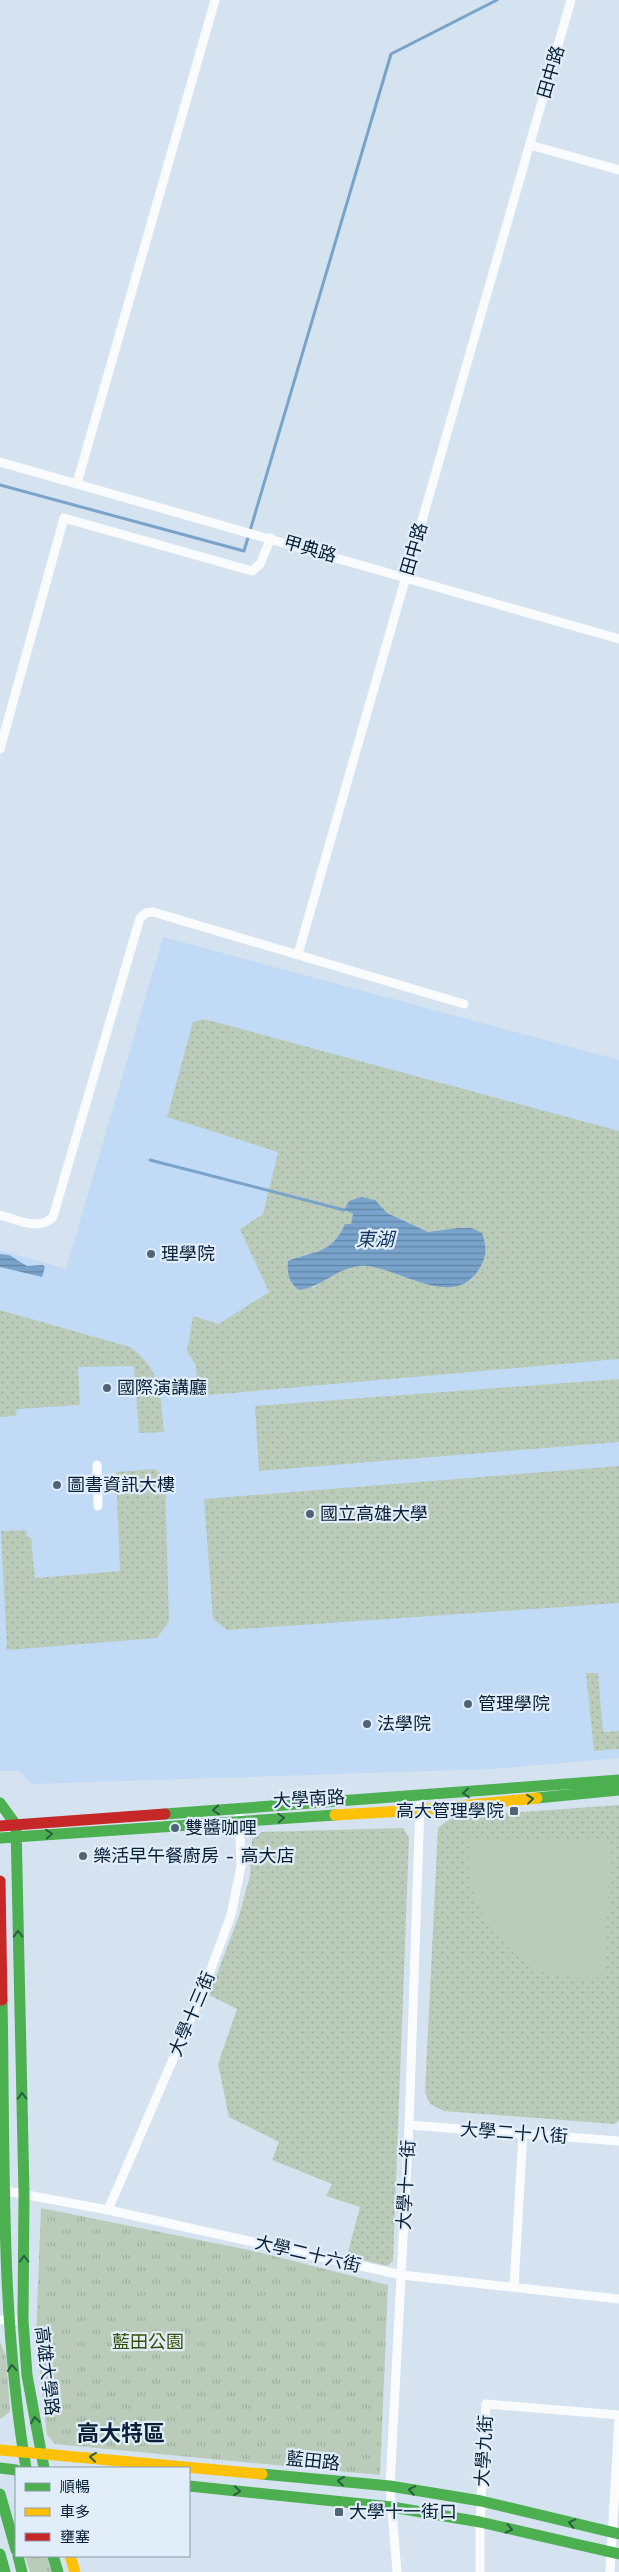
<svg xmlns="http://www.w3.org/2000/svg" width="619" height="2572" font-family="'Work Sans','Noto Sans TC',sans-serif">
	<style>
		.built { fill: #c1dbf7 }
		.grass { fill: url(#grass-dots); fill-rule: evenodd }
		.park { fill: url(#park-tufts) }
		.pitch { fill: #baccb9 }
		.water { fill: url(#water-rules) }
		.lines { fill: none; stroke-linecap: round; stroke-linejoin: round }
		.stream { stroke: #79a3cb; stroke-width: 3 }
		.street { stroke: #f9fbfd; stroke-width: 9 }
		.fast { stroke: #4caf50; stroke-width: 11 }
		.slow { stroke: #ffc107; stroke-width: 11 }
		.jam { stroke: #c62828; stroke-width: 11 }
		.oneway { stroke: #276042 }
		.poi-dot { fill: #506477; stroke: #e1edf9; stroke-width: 2 }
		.labels { text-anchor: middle; stroke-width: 4.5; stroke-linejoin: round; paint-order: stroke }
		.street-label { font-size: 18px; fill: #082036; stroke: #e1edf9 }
		.poi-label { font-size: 18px; fill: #082036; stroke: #e1edf9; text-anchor: start }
		.park-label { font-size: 18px; fill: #345002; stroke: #e1edf9 }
		.water-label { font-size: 19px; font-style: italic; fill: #0f385c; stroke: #e1edf9 }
		.district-label { font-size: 22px; font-weight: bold; fill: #082036; stroke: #e1edf9 }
	</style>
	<defs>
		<pattern id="grass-dots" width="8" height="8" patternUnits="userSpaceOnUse" patternTransform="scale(1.25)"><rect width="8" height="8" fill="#baccb9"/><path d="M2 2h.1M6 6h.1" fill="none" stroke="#9eafa0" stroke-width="1.8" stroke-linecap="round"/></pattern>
		<pattern id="park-tufts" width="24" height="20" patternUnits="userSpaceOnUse" patternTransform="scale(1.25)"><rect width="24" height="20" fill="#baccb9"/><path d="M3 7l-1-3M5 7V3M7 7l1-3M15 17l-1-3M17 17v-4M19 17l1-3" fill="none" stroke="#9eafa0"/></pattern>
		<pattern id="water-rules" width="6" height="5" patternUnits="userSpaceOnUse" patternTransform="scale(1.25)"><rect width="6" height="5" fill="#79a3cb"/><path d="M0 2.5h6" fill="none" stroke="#6184a6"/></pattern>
	</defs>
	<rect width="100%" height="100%" fill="#d5e2ef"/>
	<path class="built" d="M 163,937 L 619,1060 L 619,1758 L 493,1769 L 32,1784 L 19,1771 L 0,1771 L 0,1250 L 66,1269 Z"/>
	<path class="grass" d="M 204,1019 L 619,1131 L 619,1359 L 198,1396 L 196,1366 L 187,1351 L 193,1316 L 219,1324 L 269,1292 L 240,1229 L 263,1214 L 278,1152 L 167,1117 L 193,1022 ZM 361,1197 L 387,1213 L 428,1232 L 458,1228 L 473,1279 C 463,1283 454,1287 444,1286 C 409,1286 377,1256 342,1269 C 331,1273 322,1281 313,1288 L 297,1257 C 322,1251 334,1248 345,1224 L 351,1224 L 353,1214 L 344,1210 L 349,1201 Z
		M 0,1310 L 130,1347 C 162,1370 160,1395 164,1432 L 139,1433 L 134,1366 L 78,1367 L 80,1405 L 17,1409 L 16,1416 L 0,1417 Z
		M 619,1379 L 619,1442 L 259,1471 L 255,1406 Z
		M 619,1466 L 619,1603 L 227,1630 L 213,1619 L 204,1499 Z
		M 155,1469 L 165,1478 L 169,1622 L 157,1638 L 7,1650 L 1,1531 L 26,1530 L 27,1537 L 31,1538 L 35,1578 L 120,1571 L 116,1472 Z
		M 586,1673 L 598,1673 L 603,1732 L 619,1731 L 619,1749 L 594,1751 Z
		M 619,1805 L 619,2120 L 615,2124 L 444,2111 L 430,2104 L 425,2092 L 438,1828 L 452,1817 Z
		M 403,1828 L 409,1838 L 393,2261 L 387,2266 L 347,2256 L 360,2207 L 326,2196 L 332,2184 L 272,2160 L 279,2142 L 229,2117 L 218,2064 L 237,2009 L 209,1995 L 239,1916 L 250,1876 L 252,1839 L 262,1832 Z"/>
	<path class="park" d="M 41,2208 L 254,2251 L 388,2285 L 380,2475 L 55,2444 L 47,2435 L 36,2337 Z
		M 0,2342 L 6,2356 L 10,2412 L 0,2419 Z
		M 25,2556 L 48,2556 L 53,2572 L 30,2572 Z"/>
	<path class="pitch" d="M 470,1839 L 610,1840 L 605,1977 C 588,1978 569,1980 552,1975 C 511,1963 478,1918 469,1877 C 467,1865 469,1851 470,1839 Z"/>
	<path class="water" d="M 361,1197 L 375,1200 L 387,1213 L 428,1232 L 458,1228 L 472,1228 L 482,1233 C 487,1247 487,1256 479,1269 C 453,1313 394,1263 359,1266 C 335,1269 322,1287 299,1290 C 289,1283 287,1274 288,1261 C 315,1250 331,1255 345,1224 L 351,1224 L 353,1214 L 344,1210 L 349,1201 Z
		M 0,1254 L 9,1255 L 27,1266 L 43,1265 L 45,1267 L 42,1277 L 0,1267 Z"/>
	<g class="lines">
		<path class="stream" d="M 0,485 L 244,551 L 391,54 L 497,0
			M 150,1160 L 344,1210"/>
		<path class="street" d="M 530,145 L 619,170
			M 0,462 L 619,639
			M 77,483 L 215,0
			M 0,749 L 64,518 L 252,571 L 260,564 L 271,538
			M 298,954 L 571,0
			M 0,1215 C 17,1220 39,1231 53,1217 L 140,918 L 146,913 L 153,912 L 464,1004
			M 97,1465 L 98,1506
			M 409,2125 L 619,2141
			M 0,2190 L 108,2210 L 402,2275 L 619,2299
			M 108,2210 L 205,1985 L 231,1915 L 241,1866 L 239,1814
			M 514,2287 L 523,2133
			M 0,2320 L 23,2320
			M 397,2572 L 390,2486 L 409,2125 L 420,1805
			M 480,2572 L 480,2522 L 486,2404 L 619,2415
			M 610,2572 L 619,2418"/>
		<path class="fast" d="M 537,1798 L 619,1790
			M 0,1803 L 16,1825 L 24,2194 L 23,2320 L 27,2375 L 44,2468
			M 165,1814 L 619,1780
			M 0,1838 L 335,1815
			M 2,2000 C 5,2156 0,2314 26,2468
			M 0,2468 L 16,2470
			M 262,2474 L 390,2486 L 481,2501 L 619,2534
			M 189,2486 L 392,2507 L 480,2522 L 619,2554
			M 0,2494 L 16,2550
			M 0,2554 L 5,2572
			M 18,2556 L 22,2572
			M 53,2556 L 58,2572"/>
		<path class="slow" d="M 335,1815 L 420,1810 L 537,1798
			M 0,2450 L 262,2474
			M 70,2556 L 75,2572"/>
		<path class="jam" d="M 0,1826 L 165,1814
			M 0,1881 L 2,2000"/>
	</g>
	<defs><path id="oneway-chevron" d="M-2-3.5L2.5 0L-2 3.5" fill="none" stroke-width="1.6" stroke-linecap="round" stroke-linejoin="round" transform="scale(1.25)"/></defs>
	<g class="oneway">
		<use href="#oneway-chevron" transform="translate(466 1793) rotate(175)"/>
		<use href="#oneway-chevron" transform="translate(530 1799) rotate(-6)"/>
		<use href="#oneway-chevron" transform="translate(216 1810) rotate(175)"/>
		<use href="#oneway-chevron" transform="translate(281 1818) rotate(-3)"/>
		<use href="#oneway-chevron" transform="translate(49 1834) rotate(-4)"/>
		<use href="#oneway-chevron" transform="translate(18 1934) rotate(-91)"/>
		<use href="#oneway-chevron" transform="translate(22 2096) rotate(-91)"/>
		<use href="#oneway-chevron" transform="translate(24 2259) rotate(-90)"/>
		<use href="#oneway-chevron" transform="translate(12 2368) rotate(-95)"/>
		<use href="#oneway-chevron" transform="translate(35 2420) rotate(-99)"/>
		<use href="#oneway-chevron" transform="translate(93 2457) rotate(-174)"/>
		<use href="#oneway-chevron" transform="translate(341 2481) rotate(-174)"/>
		<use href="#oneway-chevron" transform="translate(412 2490) rotate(-170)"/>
		<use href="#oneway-chevron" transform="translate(237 2491) rotate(6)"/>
		<use href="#oneway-chevron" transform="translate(572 2523) rotate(-167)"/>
		<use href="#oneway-chevron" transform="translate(509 2529) rotate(13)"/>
	</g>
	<g class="poi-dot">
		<circle cx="151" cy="1254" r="5"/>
		<circle cx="107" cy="1388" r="5"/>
		<circle cx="57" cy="1485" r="5"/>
		<circle cx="310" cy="1514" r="5"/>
		<circle cx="468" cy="1704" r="5"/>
		<circle cx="367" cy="1724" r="5"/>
		<rect x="509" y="1806" width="10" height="10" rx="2.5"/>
		<circle cx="175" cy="1828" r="5"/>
		<circle cx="83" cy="1856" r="5"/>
		<rect x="334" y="2507" width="10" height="10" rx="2.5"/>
	</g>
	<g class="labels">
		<g class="street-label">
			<text transform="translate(551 72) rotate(-74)" y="6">田中路</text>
			<text transform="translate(310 549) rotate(16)" y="6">甲典路</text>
			<text transform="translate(414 549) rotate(-74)" y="6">田中路</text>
			<text transform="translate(309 1799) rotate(-3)" y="6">大學南路</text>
			<text transform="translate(192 2014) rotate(-67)" y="6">大學十三街</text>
			<text transform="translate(514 2133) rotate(4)" y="6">大學二十八街</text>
			<text transform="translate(406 2185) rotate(-87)" y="6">大學十一街</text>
			<text transform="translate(308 2254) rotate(13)" y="6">大學二十六街</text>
			<text transform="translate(47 2371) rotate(83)" y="6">高雄大學路</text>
			<text transform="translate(484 2451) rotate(-87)" y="6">大學九街</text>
			<text transform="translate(313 2461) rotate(6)" y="6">藍田路</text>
		</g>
		<g class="poi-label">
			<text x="161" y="1260">理學院</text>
			<text x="117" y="1394">國際演講廳</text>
			<text x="67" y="1491">圖書資訊大樓</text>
			<text x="320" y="1520">國立高雄大學</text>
			<text x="478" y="1710">管理學院</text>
			<text x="377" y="1730">法學院</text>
			<text x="504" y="1817" text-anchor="end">高大管理學院</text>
			<text x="185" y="1834">雙醬咖哩</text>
			<text x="93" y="1862">樂活早午餐廚房 - 高大店</text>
			<text x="349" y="2518">大學十一街口</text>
		</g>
		<g class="park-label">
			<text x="148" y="2348">藍田公園</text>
		</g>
		<g class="water-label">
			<text x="375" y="1246">東湖</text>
		</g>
		<g class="district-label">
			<text x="121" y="2441">高大特區</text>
		</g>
	</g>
	<rect x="15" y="2467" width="175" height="90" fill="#e1edf9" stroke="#8a9bab"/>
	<rect x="25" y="2483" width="25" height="8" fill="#4caf50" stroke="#8a9bab"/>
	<text x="60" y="2492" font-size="15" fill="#082036">順暢</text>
	<rect x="25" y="2508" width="25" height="8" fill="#ffc107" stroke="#8a9bab"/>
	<text x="60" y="2517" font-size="15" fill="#082036">車多</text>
	<rect x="25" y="2533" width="25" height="8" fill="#c62828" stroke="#8a9bab"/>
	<text x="60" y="2542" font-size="15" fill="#082036">壅塞</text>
</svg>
